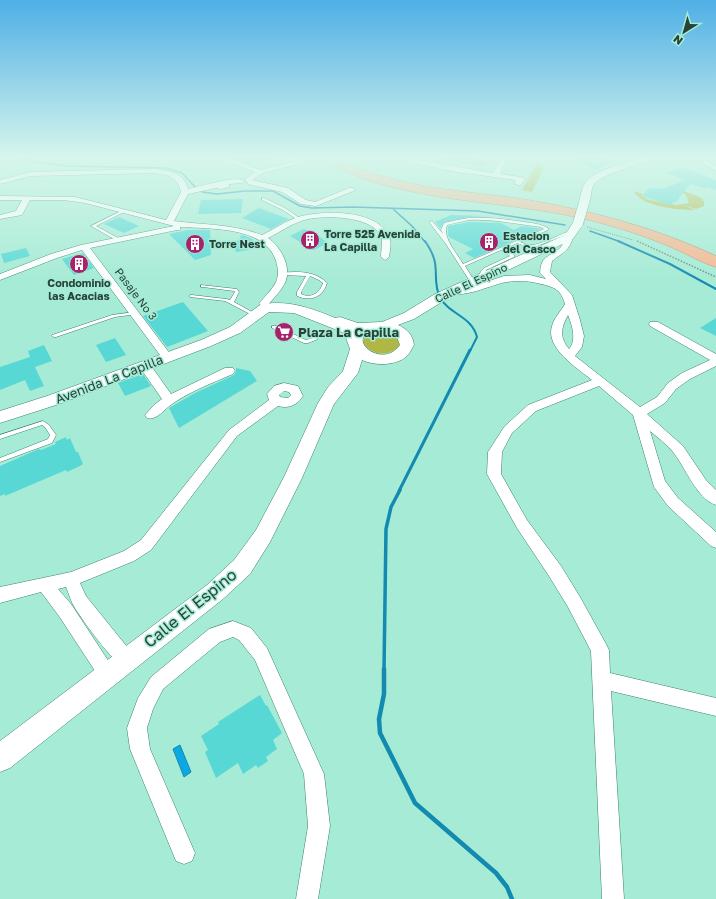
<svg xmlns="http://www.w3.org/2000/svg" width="716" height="899" font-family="'Golos Text',sans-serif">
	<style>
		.green { fill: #b0b745 }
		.water { fill: #0ba8e2; stroke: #138ab0 }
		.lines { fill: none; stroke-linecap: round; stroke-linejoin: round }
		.stream-far4 { stroke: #138ab0; stroke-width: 1.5 }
		.stream-far3 { stroke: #138ab0; stroke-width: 2 }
		.stream-far2 { stroke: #138ab0; stroke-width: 3 }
		.stream-far1 { stroke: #138ab0; stroke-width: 3.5 }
		.stream { stroke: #138ab0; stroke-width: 4.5 }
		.building { fill: #58d8d5 }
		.lane-casing { stroke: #3d816e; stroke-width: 1 }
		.street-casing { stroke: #3d816e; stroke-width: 1 }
		.secondary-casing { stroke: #3d816e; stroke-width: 1 }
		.highway-casing { stroke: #ad8f73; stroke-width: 1 }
		.path-far1 { stroke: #649485; stroke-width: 1; stroke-dasharray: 1 1; stroke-linecap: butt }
		.path { stroke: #649485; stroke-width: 1.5; stroke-dasharray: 1.5 1.5; stroke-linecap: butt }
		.lane { fill: #fff; fill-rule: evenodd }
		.street { fill: #fff; fill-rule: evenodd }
		.secondary { fill: #fff; fill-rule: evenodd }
		.highway { fill: #f5b892; fill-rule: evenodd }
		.secondary-bridge-casing { stroke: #3d816e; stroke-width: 11; stroke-linecap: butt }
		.secondary-bridge { stroke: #fff; stroke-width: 10 }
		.labels { text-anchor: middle; stroke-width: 3; stroke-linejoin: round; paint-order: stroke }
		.far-poi-label { font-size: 11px; font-weight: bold; fill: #26433a; stroke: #a6ebd5; text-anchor: start }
		.far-street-label { font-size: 11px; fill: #26433a; stroke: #a6ebd5 }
		.poi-label { font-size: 13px; font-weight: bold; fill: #26433a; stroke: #a6ebd5; text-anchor: start }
		.street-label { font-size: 13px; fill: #26433a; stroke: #a6ebd5 }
		.near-street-label { font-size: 16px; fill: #26433a; stroke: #a6ebd5 }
	</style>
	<rect width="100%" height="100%" fill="#a6ebd5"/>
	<path class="green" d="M 447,156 L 452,156 L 488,161 L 485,166 L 445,160 Z
		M 537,163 L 545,166 L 532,192 L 522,190 Z
		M 672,187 L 697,196 L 704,200 L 701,201 L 704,201 L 704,206 L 696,209 L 684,205 L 695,210 L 693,210 C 678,210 641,206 634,192 L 634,191 L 643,194 L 642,196 L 647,198 L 646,199 L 676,205 L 689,203 L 686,195 Z
		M 374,331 C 384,330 393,331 399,339 L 399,346 C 388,358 371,355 363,343 C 364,336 368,333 374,331 Z"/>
	<path class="water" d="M 180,745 L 191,772 L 184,777 L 173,749 Z"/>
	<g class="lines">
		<path class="stream-far4" d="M 16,156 L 30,161 L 66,166 L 166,168 L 182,173 L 197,189
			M 202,192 L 217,194 L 245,191 L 273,191 L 300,206 L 312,208 L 353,207 L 478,211 L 565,225
			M 393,209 L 412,226 L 425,242
			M 590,231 L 621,242"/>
		<path class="stream-far3" d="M 425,241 C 429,247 434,255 435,263 C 437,274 434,287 440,297 C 449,315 471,315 477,337 L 470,351
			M 618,241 L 670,264 L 716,289"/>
		<path class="stream-far2" d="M 399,491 L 470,350"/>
		<path class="stream-far1" d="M 384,670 L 386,529 L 391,507 L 400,490"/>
		<path class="stream" d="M 384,669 L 384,694 L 379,719 L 380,733 L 415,803 L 496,873 L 507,887 L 512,899"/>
	</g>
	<path class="building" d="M 225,156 L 269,156 L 270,159 L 248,164 Z
		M 576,156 L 599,156 L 611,163 L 595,170 L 576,159 L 581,158 Z
		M 682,167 L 716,180 L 716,190 L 708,187 L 705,188 L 690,184 L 676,202 L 673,202 L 672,204 L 667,204 L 642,196 L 649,188 L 663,189 L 685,180 L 666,173 Z
		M 243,199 L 241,213 L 198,214 L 201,200 Z
		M 259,208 L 289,219 L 271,229 L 242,218 Z
		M 451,215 L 487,216 L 488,216 L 469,217 L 444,222 L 440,228 L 435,222 Z
		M 119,217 L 139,226 L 124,233 L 104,224 Z
		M 469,222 L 501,223 L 514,230 L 522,226 L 541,229 L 474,258 L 465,253 L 473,249 L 449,237 L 448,235 L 448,226 Z
		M 304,229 L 315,233 L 328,243 L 314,250 L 290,236 Z
		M 188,230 L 210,230 L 211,255 L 195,260 L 169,234 Z
		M 243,235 L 254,240 L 246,245 L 249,250 L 236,252 L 233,243 L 235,243 L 234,241 L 241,240 L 240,236 Z
		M 26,248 L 30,256 L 4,263 L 1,254 Z
		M 83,253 L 94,268 L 74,275 L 62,259 Z
		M 183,302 L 208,331 L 167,347 L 143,316 Z
		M 716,318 L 716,336 L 700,328 Z
		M 115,338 L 126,355 L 106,362 L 96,345 Z
		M 44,345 L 52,361 L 35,367 L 44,386 L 30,391 L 25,380 L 0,390 L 0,367 L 30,357 L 28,351 Z
		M 236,368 L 250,371 L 257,381 L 179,428 L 169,408 L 195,393 L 234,375 L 236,372 Z
		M 143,374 L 151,386 L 125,396 L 118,383 Z
		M 66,437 L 67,440 L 70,438 L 76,452 L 78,452 L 83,464 L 80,466 L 67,472 L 66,470 L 5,496 L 5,494 L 0,496 L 0,466 L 39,449 L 41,450 L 56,444 L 55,442 Z
		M 260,695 L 266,706 L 267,705 L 282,733 L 273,740 L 277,749 L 266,757 L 268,761 L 258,768 L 256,765 L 243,774 L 238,763 L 216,778 L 205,752 L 208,750 L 201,736 L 219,724 L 218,722 Z"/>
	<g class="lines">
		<defs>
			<path id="lane" d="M 262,198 L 264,198 L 285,208 L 301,219 L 298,220 L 283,210 L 262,200 Z
				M 123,210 L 124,210 L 124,212 L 96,226 L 118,238 L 118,240 L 116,240 L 91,226 Z
				M 469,218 C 487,217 505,219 524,222 C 532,223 541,224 548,228 L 548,230 L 520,242 C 523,243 527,245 530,245 C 544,245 560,233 574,230 L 576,231 L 537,246 L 528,247 L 517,243 L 505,249 L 514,255 L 514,257 L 486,270 L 482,280 L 478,279 L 481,271 L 484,268 L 510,256 L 501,250 L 465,266 L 475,282 L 473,283 L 471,283 L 446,244 L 429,222 L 432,221 L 443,234 L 441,230 L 444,223 L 457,220 ZM 469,220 C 493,219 517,224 541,227 L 544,229 L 463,264 C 457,253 442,238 447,225 Z
				M 281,273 C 298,271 315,271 327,283 C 323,297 311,302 297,296 L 297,292 L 306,276 L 283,275 L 281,275 ZM 310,276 L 319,280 L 323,283 C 320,293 311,299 301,294 L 301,292 Z
				M 201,285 L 237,289 L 239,292 L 234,302 L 254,313 L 252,314 L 250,314 L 225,301 L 190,297 L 190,295 L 192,295 L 226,299 L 230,300 L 235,292 L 234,291 L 203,287 L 201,287 Z
				M 135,312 L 137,313 L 137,314 L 115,317 L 56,337 L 54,337 L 52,336 L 52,335 L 112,315 Z
				M 272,326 L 276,326 L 306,340 L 316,337 L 318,339 L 308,343 L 304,343 L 272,328 Z
				M 43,421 L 49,425 L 56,435 L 52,443 L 0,462 L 0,458 L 48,439 L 50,435 L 45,427 L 42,425 L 0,439 L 0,435 Z"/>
			<path id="street" d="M 214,156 L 222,156 L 261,170 L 292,162 L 285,156 C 291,155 296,157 300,162 L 298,164 L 263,173 L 252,180 L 288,188 L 306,200 L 315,202 L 349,188 L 352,188 L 356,190 L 316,206 L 301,204 L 282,192 L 248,184 L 245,179 L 255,172 Z
				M 411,156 L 417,156 L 416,159 L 418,160 L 493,173 L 501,158 L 504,156 L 507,158 L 500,174 L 521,177 L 525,179 L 521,185 L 518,185 L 514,183 L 516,180 L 457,172 L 414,163 L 409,160 Z
				M 691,156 L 698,156 L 716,166 L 716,171 Z
				M 154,169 C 169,171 184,172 188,189 C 199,187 237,175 245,181 L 241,183 L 229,184 L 229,187 L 221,189 L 216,188 L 188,194 L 174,221 C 204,225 233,224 262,235 C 274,229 286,221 298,217 C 323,210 376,209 389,236 C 392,242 390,250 389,257 L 385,260 L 381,257 C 381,251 383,242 381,236 C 371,215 322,215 304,220 C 291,224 280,232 268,238 C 281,247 292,267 285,283 C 281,291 273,299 267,306 L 264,307 L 259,304 C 264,297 272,290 276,282 C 279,275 278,268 276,261 C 265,226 210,229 180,227 L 180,230 L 177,230 L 90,248 L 171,355 L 172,357 L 171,359 L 163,359 L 82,250 L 57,258 L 0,280 L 0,274 L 51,254 L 81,245 L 174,226 L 85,203 L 64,200 L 30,200 L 22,215 L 0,219 L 0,215 L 16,211 L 22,200 L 0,200 L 0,196 L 75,197 L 166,220 L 181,192 C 178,177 168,175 154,173 L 31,176 L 0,184 L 0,180 L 31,172 Z
				M 569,234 L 573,237 C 569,252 563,252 552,261 L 550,272 L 572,295 L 580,320 L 584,336 L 582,347 L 575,356 L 640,407 L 657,397 L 668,383 L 682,373 L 710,360 L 650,326 L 649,324 L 650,322 L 658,322 L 716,354 L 716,366 L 690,379 L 676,389 L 665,403 L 647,414 L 683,446 L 706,480 L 716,490 L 716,505 C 696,498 686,468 673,452 C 667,444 658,438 650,431 L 665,481 L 678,498 L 716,532 L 716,548 L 711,546 L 668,506 L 654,487 L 633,415 L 599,386 L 536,411 L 512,433 L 502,452 L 501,474 L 527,520 L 561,566 L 580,597 L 606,644 L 609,650 L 610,673 L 716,698 L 716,716 L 611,691 L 624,899 L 602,899 L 591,651 L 568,607 L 549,576 L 517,528 L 487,474 L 488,452 L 490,449 L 504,427 L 528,405 L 592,380 C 577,368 545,348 552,326 C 554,318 561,311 565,304 C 561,290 555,287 541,284 C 530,281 519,280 507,282 C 495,283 459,301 450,291 L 452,289 L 477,285 L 504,276 L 530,275 L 546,279 L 540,273 C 541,254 550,258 561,247 C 563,244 564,239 566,235 ZM 568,315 C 572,325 577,340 569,349 C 559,337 561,328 568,315 Z
				M 145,362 L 149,363 L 171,394 L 225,368 L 233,368 L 235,371 L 233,374 C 212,383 191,391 172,404 C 164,409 157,421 147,418 L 145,415 L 154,405 L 162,399 L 139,366 L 141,363 Z
				M 284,383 L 298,386 L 303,396 C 297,405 289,409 278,406 L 237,436 L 151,550 L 134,561 L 80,583 L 86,596 L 132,653 L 135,659 L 132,665 L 126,668 C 112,662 84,622 75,608 C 71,602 69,594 66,587 L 58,589 L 71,604 L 113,668 L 116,674 L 113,680 L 107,683 L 101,680 L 59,616 L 41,592 L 0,603 L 0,587 L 71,572 L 124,551 L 141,540 L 229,430 L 269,400 L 267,394 L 274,386 ZM 284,391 L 289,392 L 291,395 L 288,398 L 280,397 L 279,395 Z
				M 233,621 L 251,628 L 267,648 L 324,774 L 330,826 L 318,899 L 296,899 L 308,826 L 304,774 L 255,660 L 239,640 L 233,637 L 220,642 L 163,689 L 153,709 L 147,728 L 150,749 L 195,853 L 192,861 L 184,864 L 176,861 L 130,749 L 127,728 L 138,698 L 151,677 L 209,629 Z"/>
			<path id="secondary" d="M 648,156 L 661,156 L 659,158 C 644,163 604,173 594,184 C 590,190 592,199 588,205 L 580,205 L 579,203 C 581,196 581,188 586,182 C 595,169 632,161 648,156 Z
				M 578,220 L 584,223 L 573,239 L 445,300 L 414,319 L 398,325 C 407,329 413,335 414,345 C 412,348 410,353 407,356 C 396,366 375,366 362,360 L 358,373 L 334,404 L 302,478 L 270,542 L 250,574 L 223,599 L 10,768 L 0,772 L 0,741 L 207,585 L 234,560 L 256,530 L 284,477 L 318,403 L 328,387 L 343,371 L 350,349 L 345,335 L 342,332 L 294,313 L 269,312 L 240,333 L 211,346 L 59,404 L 0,423 L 0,411 L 47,396 L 201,340 L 230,327 L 260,305 C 286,299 311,308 335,318 L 340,317 L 358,323 L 382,322 L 404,313 L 435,294 L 565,235 L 574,221 ZM 384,330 L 397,337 L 400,345 C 381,373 336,331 384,330 Z"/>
			<path id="highway" d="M 315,156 C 329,154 337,160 349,165 C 364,171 380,176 396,180 C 439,191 484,193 528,200 C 593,211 656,228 716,256 L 716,267 C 699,262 682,251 666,245 C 637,233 607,224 576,217 C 506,202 432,202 364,179 C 348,173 333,166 317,158 Z"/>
		</defs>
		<use href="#lane" class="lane-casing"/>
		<use href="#street" class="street-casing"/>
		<use href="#secondary" class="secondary-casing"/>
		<use href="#highway" class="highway-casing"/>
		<path class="path-far1" d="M 672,156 L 686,157
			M 587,227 L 633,240"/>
		<path class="path" d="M 637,241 L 716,277"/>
		<use href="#lane" class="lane"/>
		<use href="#street" class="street"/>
		<use href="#secondary" class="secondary"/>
		<use href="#highway" class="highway"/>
		<defs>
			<path id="secondary-bridge" d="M 578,223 L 584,203"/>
		</defs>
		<use href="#secondary-bridge" class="secondary-bridge-casing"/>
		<use href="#secondary-bridge" class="secondary-bridge"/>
	</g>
	<linearGradient id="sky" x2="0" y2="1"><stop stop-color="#4fafe6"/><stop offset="0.56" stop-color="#d7f6ec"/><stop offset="1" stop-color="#d7f6ec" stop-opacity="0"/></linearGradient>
	<rect width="716" height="281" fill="url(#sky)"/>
	<defs>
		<symbol id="building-disc" viewBox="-11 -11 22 22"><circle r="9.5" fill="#a8216b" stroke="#a6ebd5"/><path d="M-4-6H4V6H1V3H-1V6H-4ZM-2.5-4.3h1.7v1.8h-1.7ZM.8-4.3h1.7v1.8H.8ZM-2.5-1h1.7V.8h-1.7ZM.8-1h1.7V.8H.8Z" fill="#fff"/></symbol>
		<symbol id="supermarket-disc" viewBox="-11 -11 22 22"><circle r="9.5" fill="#a8216b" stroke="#a6ebd5"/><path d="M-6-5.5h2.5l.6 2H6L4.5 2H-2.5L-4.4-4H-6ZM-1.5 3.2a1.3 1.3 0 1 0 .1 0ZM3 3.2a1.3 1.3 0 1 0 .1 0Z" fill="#fff"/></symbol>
	</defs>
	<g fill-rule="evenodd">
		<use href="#building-disc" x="299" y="229" width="22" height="22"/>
		<use href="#building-disc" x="478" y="231" width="22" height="22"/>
		<use href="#building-disc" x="184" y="233" width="22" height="22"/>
		<use href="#building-disc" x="68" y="253" width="22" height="22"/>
		<use href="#supermarket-disc" x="273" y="321" width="22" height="22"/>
	</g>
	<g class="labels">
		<g class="far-poi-label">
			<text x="324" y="238">Torre 525 Avenida<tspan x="324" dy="13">La Capilla</tspan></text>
			<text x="503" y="240">Estacion<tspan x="503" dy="13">del Casco</tspan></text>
			<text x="209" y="248">Torre Nest</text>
			<text x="79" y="287" text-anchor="middle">Condominio<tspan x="79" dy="13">las Acacias</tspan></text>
		</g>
		<g class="far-street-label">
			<text transform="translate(471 283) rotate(-25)" y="4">Calle El Espino</text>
			<text transform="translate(136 294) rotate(53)" y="4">Pasaje No 3</text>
		</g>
		<g class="poi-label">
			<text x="298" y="337">Plaza La Capilla</text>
		</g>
		<g class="street-label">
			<text transform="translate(109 379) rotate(-21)" y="5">Avenida La Capilla</text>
		</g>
		<g class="near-street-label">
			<text transform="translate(190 608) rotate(-39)" y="6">Calle El Espino</text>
		</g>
	</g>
	<g transform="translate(684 32) rotate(217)" stroke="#a6ebd5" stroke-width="3" paint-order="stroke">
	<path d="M0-3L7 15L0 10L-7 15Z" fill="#26433a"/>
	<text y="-6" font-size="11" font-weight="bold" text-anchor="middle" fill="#26433a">N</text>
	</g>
</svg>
